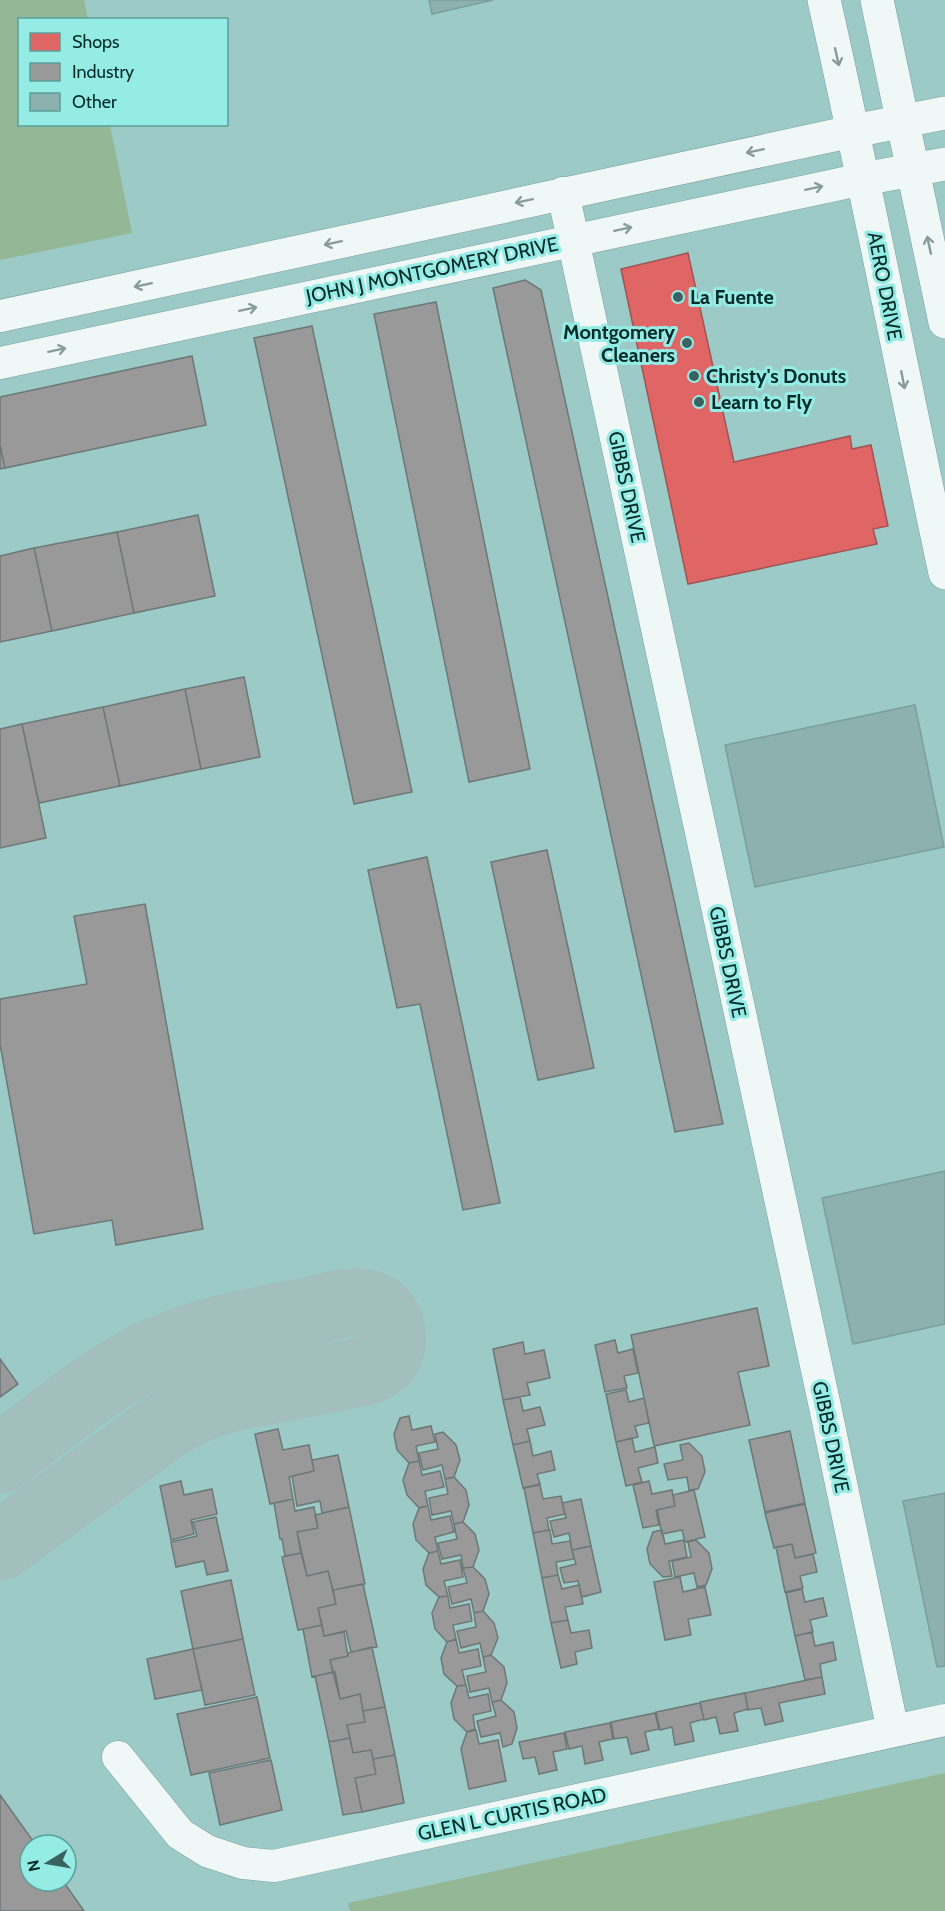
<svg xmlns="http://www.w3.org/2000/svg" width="945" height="1911" font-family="Cabin,sans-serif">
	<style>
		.grass { fill: #94b896 }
		.shops { fill: #e06666; stroke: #9e5454; stroke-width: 1.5 }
		.industry { fill: #999; stroke: #6c7877; stroke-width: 1.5 }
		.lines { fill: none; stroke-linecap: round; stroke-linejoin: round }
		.taxiway { stroke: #a2bfbd; stroke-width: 69 }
		.building { fill: #8cb1ae; stroke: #7aa09d; stroke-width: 1.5 }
		.minor-casing { stroke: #7aa09e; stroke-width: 33 }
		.major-casing { stroke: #7aa09e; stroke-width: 34 }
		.minor { stroke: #f0f7f7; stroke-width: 32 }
		.major { stroke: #f0f7f7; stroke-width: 33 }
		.oneway { stroke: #869b9a }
		.poi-dot { fill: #396360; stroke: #95ece4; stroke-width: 2 }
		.labels { text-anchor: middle; stroke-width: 6; stroke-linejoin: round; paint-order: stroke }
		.street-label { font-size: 20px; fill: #042b29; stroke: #95ece4 }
		.poi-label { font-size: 20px; font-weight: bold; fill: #042b29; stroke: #95ece4; text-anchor: start }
	</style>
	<rect width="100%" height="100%" fill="#9ccac7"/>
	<path class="grass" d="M 0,0 L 84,0 L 88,19 L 20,20 L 20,124 L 110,125 L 132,233 L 0,260 Z
		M 945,1773 L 945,1911 L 350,1911 L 348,1903 Z"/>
	<path class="shops" d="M 688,253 L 734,462 L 850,436 L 852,449 L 871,445 L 888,526 L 873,529 L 877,544 L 688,584 L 621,269 Z"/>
	<path class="industry" d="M 525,280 L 541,290 L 723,1124 L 675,1132 L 493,288 Z
		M 436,302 L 530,769 L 469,782 L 374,314 Z
		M 312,326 L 412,792 L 354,804 L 254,338 Z
		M 192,356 L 206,425 L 5,468 L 0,445 L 0,397 Z
		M 0,445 L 5,468 L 0,469 Z
		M 198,515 L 215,596 L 134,613 L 117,532 Z
		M 117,532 L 134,613 L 52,631 L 34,548 Z
		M 34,548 L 52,631 L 0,642 L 0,556 Z
		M 244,677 L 260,757 L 201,769 L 185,689 Z
		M 185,689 L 201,769 L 120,786 L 103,707 Z
		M 103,707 L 120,786 L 39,803 L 22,724 Z
		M 22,724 L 46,838 L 0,848 L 0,729 Z
		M 547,850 L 594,1068 L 538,1080 L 491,862 Z
		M 427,857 L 500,1203 L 463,1210 L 420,1004 L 397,1008 L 368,870 Z
		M 145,904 L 203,1229 L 116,1245 L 112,1220 L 34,1234 L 0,1044 L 0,999 L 87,984 L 74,916 Z
		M 757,1308 L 769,1366 L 738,1372 L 750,1425 L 654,1446 L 631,1335 Z
		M 615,1340 L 618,1353 L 633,1349 L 638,1373 L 624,1376 L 627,1388 L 605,1392 L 595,1345 Z
		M 523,1342 L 525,1354 L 544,1350 L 550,1378 L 527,1383 L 530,1395 L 503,1400 L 493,1349 Z
		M 0,1359 L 18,1384 L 0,1397 Z
		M 626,1390 L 629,1402 L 644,1398 L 649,1423 L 635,1426 L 638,1437 L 616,1442 L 606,1394 Z
		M 520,1397 L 523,1411 L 540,1407 L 545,1425 L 527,1429 L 530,1441 L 513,1445 L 503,1400 Z
		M 409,1416 L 412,1430 L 431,1426 L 435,1442 L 416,1446 L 419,1461 L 409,1463 L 397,1450 L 394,1434 L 400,1418 Z
		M 278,1429 L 283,1450 L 309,1445 L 314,1471 L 289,1477 L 293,1499 L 270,1504 L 255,1434 Z
		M 790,1431 L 805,1503 L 765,1512 L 749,1440 Z
		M 443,1432 L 456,1445 L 460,1460 L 454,1477 L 445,1479 L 442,1465 L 423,1470 L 419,1453 L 438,1449 L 435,1434 Z
		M 632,1438 L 635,1452 L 655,1447 L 658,1463 L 638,1468 L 642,1482 L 626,1486 L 616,1442 Z
		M 530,1441 L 533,1456 L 551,1451 L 555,1470 L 537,1474 L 540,1484 L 523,1488 L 513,1445 Z
		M 689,1443 L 702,1456 L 705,1472 L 698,1489 L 689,1490 L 687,1477 L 668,1480 L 664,1464 L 683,1460 L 680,1445 Z
		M 338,1455 L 349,1507 L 322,1513 L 320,1501 L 297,1506 L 292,1476 L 314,1471 L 312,1460 Z
		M 419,1461 L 422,1475 L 440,1471 L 444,1487 L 425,1491 L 428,1506 L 419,1508 L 407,1495 L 403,1480 L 409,1463 Z
		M 454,1477 L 466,1490 L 469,1505 L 463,1522 L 454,1524 L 451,1511 L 432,1515 L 429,1498 L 448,1494 L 445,1479 Z
		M 181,1481 L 184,1495 L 212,1489 L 217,1514 L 191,1520 L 194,1534 L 171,1540 L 160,1486 Z
		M 649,1481 L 652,1494 L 672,1490 L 675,1506 L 656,1510 L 659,1525 L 643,1528 L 633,1485 Z
		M 540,1485 L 543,1499 L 561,1496 L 565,1514 L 547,1518 L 549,1530 L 533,1533 L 524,1488 Z
		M 694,1490 L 705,1537 L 685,1542 L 682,1530 L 662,1534 L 657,1510 L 675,1506 L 673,1495 Z
		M 293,1499 L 295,1511 L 314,1507 L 318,1528 L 297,1532 L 301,1553 L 285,1556 L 282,1539 L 280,1539 L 274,1503 Z
		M 581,1499 L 591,1546 L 572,1550 L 569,1533 L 554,1537 L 550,1521 L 566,1518 L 562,1503 Z
		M 805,1504 L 816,1553 L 795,1558 L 792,1544 L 774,1548 L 765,1513 Z
		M 428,1506 L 431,1520 L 450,1516 L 454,1532 L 435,1537 L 438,1551 L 429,1553 L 416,1540 L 413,1524 L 419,1508 Z
		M 349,1507 L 365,1584 L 333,1590 L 328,1571 L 307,1576 L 297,1532 L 318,1528 L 315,1515 Z
		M 216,1517 L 228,1571 L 207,1575 L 204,1561 L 176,1567 L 171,1542 L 197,1536 L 193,1522 Z
		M 463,1522 L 475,1534 L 479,1550 L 473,1567 L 463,1568 L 461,1555 L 442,1559 L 438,1543 L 457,1539 L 454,1524 Z
		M 550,1530 L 552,1544 L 570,1541 L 574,1559 L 556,1562 L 558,1575 L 542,1578 L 533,1533 Z
		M 662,1530 L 665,1544 L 684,1540 L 687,1557 L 669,1561 L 672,1576 L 663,1577 L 650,1564 L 647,1549 L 653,1532 Z
		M 696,1540 L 709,1553 L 712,1569 L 706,1585 L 697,1587 L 694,1573 L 675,1577 L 672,1561 L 691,1557 L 688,1542 Z
		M 792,1544 L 795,1558 L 813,1554 L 817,1572 L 800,1576 L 803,1588 L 785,1592 L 776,1547 Z
		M 591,1546 L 601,1592 L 582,1597 L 578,1581 L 564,1583 L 560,1568 L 576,1564 L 572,1550 Z
		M 438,1551 L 441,1564 L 460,1560 L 463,1577 L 444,1581 L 448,1596 L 439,1597 L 426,1585 L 423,1569 L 429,1553 Z
		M 301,1553 L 307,1576 L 328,1571 L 336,1604 L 318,1608 L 322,1625 L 298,1630 L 282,1557 Z
		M 473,1567 L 485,1579 L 489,1594 L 483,1611 L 474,1613 L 471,1599 L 452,1604 L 448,1587 L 467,1583 L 463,1568 Z
		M 558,1575 L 562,1589 L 579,1585 L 583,1604 L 565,1607 L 568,1620 L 551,1623 L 542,1578 Z
		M 680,1577 L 683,1592 L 705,1587 L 711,1615 L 688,1619 L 691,1635 L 665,1640 L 654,1582 Z
		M 231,1580 L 243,1639 L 193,1649 L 181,1591 Z
		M 363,1584 L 377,1647 L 351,1652 L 346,1631 L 324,1636 L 318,1608 L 336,1604 L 333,1590 Z
		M 802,1589 L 805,1602 L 823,1598 L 827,1616 L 810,1620 L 813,1632 L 795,1636 L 786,1593 Z
		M 448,1596 L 450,1608 L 469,1604 L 472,1621 L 453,1625 L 456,1639 L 447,1642 L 435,1629 L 432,1613 L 439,1597 Z
		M 483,1611 L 494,1623 L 498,1638 L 491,1655 L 483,1657 L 480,1643 L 461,1648 L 457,1631 L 476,1627 L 474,1613 Z
		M 568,1620 L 571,1633 L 589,1630 L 592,1648 L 575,1652 L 577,1664 L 561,1668 L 551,1623 Z
		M 322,1625 L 324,1636 L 344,1632 L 348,1656 L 330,1660 L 333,1672 L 312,1677 L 303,1629 Z
		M 812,1632 L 815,1646 L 833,1642 L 836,1660 L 820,1664 L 822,1677 L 805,1680 L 795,1636 Z
		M 243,1639 L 255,1695 L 205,1705 L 193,1649 Z
		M 456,1639 L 459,1653 L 478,1649 L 481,1666 L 462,1670 L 466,1685 L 457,1686 L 444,1674 L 441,1658 L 447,1642 Z
		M 372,1647 L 385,1707 L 363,1711 L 360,1694 L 340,1699 L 330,1660 L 348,1656 L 348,1653 Z
		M 193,1649 L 202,1690 L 155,1699 L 147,1659 Z
		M 491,1655 L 504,1667 L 507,1683 L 501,1700 L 492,1702 L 489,1688 L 470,1692 L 467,1676 L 486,1672 L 483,1657 Z
		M 335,1672 L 340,1699 L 360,1694 L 365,1722 L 347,1725 L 350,1738 L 329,1742 L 315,1676 Z
		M 822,1677 L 825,1694 L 779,1703 L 783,1721 L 765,1725 L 761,1708 L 748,1710 L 745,1693 Z
		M 466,1685 L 469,1698 L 488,1694 L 491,1711 L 473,1715 L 475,1729 L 467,1732 L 454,1719 L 451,1703 L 457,1686 Z
		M 745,1693 L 748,1709 L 734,1713 L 738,1731 L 720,1734 L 716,1717 L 704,1720 L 700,1702 Z
		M 257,1697 L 270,1758 L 191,1775 L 177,1714 Z
		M 501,1700 L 514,1712 L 517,1728 L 512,1744 L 503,1747 L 500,1733 L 481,1737 L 477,1721 L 496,1716 L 492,1702 Z
		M 700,1703 L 704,1719 L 690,1723 L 694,1741 L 675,1745 L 672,1727 L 660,1730 L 656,1712 Z
		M 385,1707 L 395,1755 L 373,1759 L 371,1750 L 353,1753 L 347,1725 L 365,1722 L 363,1711 Z
		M 655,1713 L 659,1729 L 645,1732 L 649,1750 L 631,1754 L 627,1737 L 614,1739 L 611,1722 Z
		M 610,1723 L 613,1739 L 599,1742 L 603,1760 L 585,1764 L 582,1746 L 569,1749 L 565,1732 Z
		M 476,1730 L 479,1744 L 498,1740 L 506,1781 L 469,1789 L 461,1749 L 467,1732 Z
		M 564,1733 L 567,1749 L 553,1752 L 557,1770 L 539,1774 L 535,1757 L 523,1759 L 519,1742 Z
		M 350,1738 L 353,1753 L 371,1750 L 376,1774 L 355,1778 L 362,1812 L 343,1815 L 329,1742 Z
		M 395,1755 L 404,1803 L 362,1812 L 355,1778 L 376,1774 L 373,1759 Z
		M 271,1760 L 282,1810 L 220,1825 L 209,1773 Z
		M 0,1795 L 36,1845 L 30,1845 L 30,1881 L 63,1881 L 84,1911 L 0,1911 Z"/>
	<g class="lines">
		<path class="taxiway" d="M 0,1459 C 45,1426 96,1381 146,1357 C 195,1332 250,1323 303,1313 C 324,1309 355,1296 375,1307 C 392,1316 397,1343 385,1359 C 379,1366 370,1369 361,1372 L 223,1399 L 191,1411 L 162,1428 L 0,1546"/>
	</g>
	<path class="building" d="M 429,0 L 493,0 L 432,14 Z
		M 915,705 L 944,847 L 755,887 L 725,745 Z
		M 945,1171 L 945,1324 L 853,1344 L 822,1198 Z
		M 945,1493 L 945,1666 L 937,1667 L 903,1501 Z"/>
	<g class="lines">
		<defs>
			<path id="minor" d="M 563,193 L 824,1402 L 893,1731
				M 0,316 L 854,131
				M 0,363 L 863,179
				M 118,1757 L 180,1834 L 207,1851 L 243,1863 L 274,1866 L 945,1720"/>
			<path id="major" d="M 824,0 C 867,190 904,382 945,573
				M 877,0 L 945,322
				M 854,131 L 945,113
				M 863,179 L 945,164"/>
		</defs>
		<use href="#minor" class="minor-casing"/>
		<use href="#major" class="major-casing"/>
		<use href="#minor" class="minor"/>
		<use href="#major" class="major"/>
	</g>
	<defs><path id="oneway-shaft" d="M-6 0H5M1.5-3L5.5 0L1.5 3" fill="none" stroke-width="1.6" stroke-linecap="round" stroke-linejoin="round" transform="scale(1.5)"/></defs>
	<g class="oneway">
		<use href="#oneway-shaft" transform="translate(837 57) rotate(77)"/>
		<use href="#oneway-shaft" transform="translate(755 151) rotate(168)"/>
		<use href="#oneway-shaft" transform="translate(814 188) rotate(-12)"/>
		<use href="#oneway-shaft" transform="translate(524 201) rotate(168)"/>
		<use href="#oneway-shaft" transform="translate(623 229) rotate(-12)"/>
		<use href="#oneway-shaft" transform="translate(333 243) rotate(168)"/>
		<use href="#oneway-shaft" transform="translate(929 245) rotate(-102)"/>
		<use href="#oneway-shaft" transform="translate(143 285) rotate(168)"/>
		<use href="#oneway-shaft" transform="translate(248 309) rotate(-12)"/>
		<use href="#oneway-shaft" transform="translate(57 350) rotate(-12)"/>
		<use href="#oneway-shaft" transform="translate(903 380) rotate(79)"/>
	</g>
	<g class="poi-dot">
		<circle cx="678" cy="297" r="6"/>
		<circle cx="687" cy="343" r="6"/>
		<circle cx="694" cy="376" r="6"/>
		<circle cx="699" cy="402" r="6"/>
	</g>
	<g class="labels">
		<g class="street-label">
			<text transform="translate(432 270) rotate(-12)" y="7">JOHN J MONTGOMERY DRIVE</text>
			<text transform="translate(885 286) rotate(79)" y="7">AERO DRIVE</text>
			<text transform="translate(627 487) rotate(78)" y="7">GIBBS DRIVE</text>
			<text transform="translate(728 962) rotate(78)" y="7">GIBBS DRIVE</text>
			<text transform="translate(831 1437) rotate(78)" y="7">GIBBS DRIVE</text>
			<text transform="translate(512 1814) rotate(-12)" y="7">GLEN L CURTIS ROAD</text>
		</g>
		<g class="poi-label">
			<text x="690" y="304">La Fuente</text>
			<text x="675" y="339" text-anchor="end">Montgomery<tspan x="675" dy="23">Cleaners</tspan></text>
			<text x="706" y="383">Christy's Donuts</text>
			<text x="711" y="409">Learn to Fly</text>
		</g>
	</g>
	<rect x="18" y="18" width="210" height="108" fill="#95ece4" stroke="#5b9f99" stroke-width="1.5"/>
	<rect x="30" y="33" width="30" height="18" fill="#e06666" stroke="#5b9f99" stroke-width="1.5"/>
	<text x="72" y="48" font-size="18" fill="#042b29">Shops</text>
	<rect x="30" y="63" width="30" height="18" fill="#999999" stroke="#5b9f99" stroke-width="1.5"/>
	<text x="72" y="78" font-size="18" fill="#042b29">Industry</text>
	<rect x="30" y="93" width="30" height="18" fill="#8cb1ae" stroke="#5b9f99" stroke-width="1.5"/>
	<text x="72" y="108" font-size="18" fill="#042b29">Other</text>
	<g transform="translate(48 1863) rotate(259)"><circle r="28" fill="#95ece4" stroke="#5b9f99" stroke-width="1.5"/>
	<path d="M0-4.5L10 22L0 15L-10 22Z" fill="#396360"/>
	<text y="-9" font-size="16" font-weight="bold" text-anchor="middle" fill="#042b29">N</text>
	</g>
</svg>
